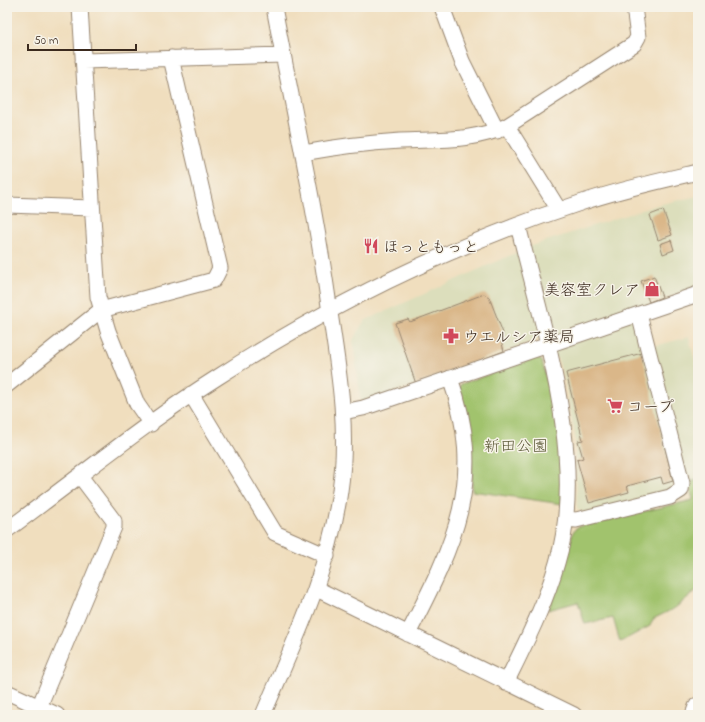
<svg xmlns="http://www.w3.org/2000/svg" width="705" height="722" font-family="'Indie Flower','Klee One',sans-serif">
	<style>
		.built { fill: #dcdebc }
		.green { fill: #a1c36d; stroke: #6e7646 }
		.building { fill: #dab789 }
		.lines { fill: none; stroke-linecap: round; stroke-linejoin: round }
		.minor-casing { stroke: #96846e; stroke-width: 17 }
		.major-casing { stroke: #96846e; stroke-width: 21 }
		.minor { stroke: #fff; stroke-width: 15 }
		.major { stroke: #fff; stroke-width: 19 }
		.labels { text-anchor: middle; stroke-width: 3; stroke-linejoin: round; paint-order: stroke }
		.poi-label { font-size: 16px; fill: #3b2a1e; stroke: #f7f3e8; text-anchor: start }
		.park-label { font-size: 16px; fill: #5a5836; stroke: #f7f3e8 }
	</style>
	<rect width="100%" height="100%" fill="#f7f3e8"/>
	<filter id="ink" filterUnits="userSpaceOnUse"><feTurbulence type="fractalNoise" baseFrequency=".025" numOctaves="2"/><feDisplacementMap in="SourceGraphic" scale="8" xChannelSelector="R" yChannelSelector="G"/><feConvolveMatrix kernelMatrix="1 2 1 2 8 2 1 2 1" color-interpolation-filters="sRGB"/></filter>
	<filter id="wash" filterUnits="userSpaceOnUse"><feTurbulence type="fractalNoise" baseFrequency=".012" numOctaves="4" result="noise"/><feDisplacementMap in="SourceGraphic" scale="16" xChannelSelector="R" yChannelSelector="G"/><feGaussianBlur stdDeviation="0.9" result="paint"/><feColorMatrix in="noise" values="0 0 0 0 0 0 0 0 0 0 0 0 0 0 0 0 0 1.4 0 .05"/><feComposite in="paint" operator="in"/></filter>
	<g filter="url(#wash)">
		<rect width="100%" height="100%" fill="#f0debe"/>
		<path class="built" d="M 698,196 L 698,287 L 633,310 L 643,349 L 689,337 L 698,373 L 698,480 L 674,485 L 671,492 L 584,513 L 577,509 L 575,436 L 565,382 L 558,360 L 538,337 L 531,342 L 361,404 L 353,340 L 364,321 L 531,246 L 657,205 Z"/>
		<path class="green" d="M 536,358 L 542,361 L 560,437 L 562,504 L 472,491 L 472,463 L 459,389 L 461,384 Z
			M 698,480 L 698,589 L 675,608 L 653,619 L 650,626 L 620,642 L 613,618 L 585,624 L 578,602 L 548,610 L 562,575 L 573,532 L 577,527 L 693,500 L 689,482 Z"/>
		<g id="blocks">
			<path class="building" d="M 663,210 L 672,235 L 658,240 L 650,215 Z
				M 671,240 L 674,250 L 663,254 L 660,244 Z
				M 654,276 L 662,297 L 649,302 L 641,281 Z
				M 484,294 L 489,297 L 503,333 L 501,340 L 504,351 L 416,384 L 395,323 L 408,319 L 410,322 Z
				M 642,353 L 673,481 L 663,484 L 661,477 L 627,486 L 629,492 L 589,503 L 577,460 L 583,458 L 578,441 L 583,440 L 566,373 Z"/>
		</g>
	</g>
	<g filter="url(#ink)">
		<use href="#blocks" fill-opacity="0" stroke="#96846e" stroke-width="1"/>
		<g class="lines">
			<defs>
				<path id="minor" d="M 80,7 L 98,297 L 108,331 L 137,404 L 151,424
					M 442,7 L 462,61 L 497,131
					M 83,61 L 283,55
					M 507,126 L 559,210
					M 303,153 C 335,147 367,143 400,141 C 437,139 472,142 507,126 L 634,44 L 638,37 L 634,7
					M 7,205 L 92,208
					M 7,385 L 101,310 L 214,280 L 220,268 L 171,58
					M 191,394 L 275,533 L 327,556
					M 343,412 L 363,408 L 698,294
					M 566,519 L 576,520 L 670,497 L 681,490 L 682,483 L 639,314
					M 7,530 C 77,479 145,423 218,377 C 331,304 452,245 580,203 C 618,190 659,181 698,172
					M 317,589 L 574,715
					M 408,634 C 454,544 487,480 450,378
					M 506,683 C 525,644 545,605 557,563 C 588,461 542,326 518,225
					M 7,692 L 57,715
					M 39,707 L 114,527 L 114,521 L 80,476
					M 263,715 C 294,642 329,571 340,491 C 349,431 339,372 330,313 C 316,210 293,109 274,7"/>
				<path id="major" d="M 695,715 L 698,707"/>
			</defs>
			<use href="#minor" class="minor-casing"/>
			<use href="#major" class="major-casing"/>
			<use href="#minor" class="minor"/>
			<use href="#major" class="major"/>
		</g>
	</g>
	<defs>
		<symbol id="restaurant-bare" viewBox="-9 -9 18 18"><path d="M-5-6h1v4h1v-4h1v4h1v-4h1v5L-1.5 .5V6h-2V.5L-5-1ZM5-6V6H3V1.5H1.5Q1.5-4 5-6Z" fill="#d1495b" stroke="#f7f3e8" stroke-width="2.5" paint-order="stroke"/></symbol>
		<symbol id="shop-bare" viewBox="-9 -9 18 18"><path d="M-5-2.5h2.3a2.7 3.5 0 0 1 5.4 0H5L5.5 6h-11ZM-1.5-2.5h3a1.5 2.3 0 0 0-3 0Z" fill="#d1495b" stroke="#f7f3e8" stroke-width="2.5" paint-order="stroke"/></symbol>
		<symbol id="pharmacy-bare" viewBox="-9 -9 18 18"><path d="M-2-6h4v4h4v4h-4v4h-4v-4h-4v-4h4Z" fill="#d1495b" stroke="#f7f3e8" stroke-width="2.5" paint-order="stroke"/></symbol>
		<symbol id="supermarket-bare" viewBox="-9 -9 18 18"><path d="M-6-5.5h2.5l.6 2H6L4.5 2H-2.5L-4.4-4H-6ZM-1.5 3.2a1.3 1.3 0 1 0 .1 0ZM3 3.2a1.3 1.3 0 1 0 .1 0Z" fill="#d1495b" stroke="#f7f3e8" stroke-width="2.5" paint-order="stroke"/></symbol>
	</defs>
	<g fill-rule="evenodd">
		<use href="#restaurant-bare" x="360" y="235" width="22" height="22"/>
		<use href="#shop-bare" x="641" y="278" width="22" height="22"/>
		<use href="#pharmacy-bare" x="440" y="325" width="22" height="22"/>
		<use href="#supermarket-bare" x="604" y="395" width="22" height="22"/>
	</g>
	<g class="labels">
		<g class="poi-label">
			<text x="383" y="252">ほっともっと</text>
			<text x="640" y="295" text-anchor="end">美容室クレア</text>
			<text x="463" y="342">ウエルシア薬局</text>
			<text x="627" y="412">コープ</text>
		</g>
		<g class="park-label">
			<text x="516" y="451">新田公園</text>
		</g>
	</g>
	<rect width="705" height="722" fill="none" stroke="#f7f3e8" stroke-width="24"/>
	<path d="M28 44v6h108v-6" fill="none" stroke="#3b2a1e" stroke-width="2"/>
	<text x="34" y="44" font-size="12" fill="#3b2a1e" stroke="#f7f3e8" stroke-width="3" paint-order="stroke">50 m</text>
</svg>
